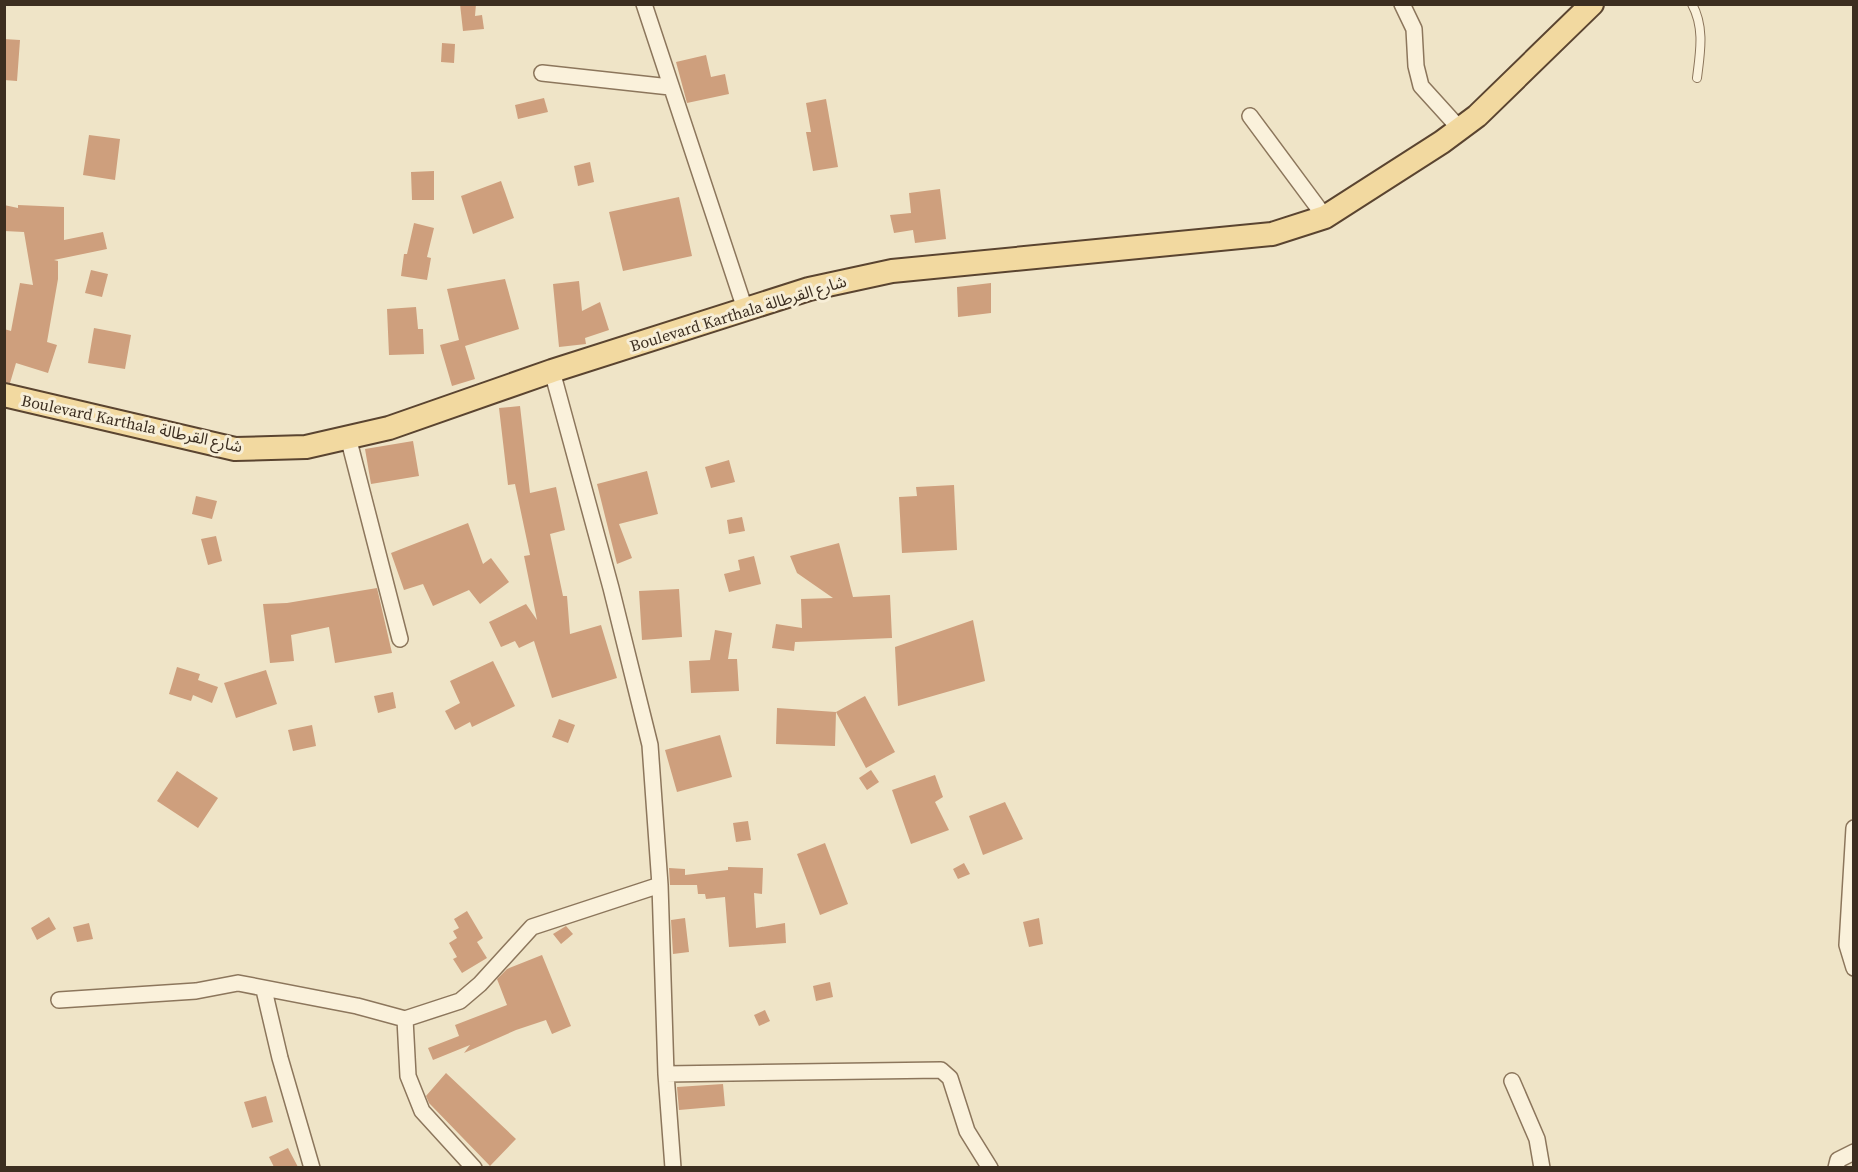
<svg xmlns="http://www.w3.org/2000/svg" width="1858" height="1172" font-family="'Source Serif 4','Noto Sans Arabic',serif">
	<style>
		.building { fill: #ce9f7d }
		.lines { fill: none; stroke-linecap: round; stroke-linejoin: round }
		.service-casing { stroke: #8c765c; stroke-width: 10 }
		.minor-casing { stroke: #8c765c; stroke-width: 18 }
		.primary-casing { stroke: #5a4430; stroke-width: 26 }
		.service { stroke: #faf1db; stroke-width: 8 }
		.minor { stroke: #faf1db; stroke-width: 15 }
		.primary { stroke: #f2d9a0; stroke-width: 22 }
		.labels { text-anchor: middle; stroke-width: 6; stroke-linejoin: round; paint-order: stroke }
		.street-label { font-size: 16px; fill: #3c2e20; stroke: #f7eed7 }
	</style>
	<rect width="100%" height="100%" fill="#efe4c7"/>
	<path class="building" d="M 460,4 L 476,4 L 475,16 L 482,15 L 484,29 L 463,31 Z
		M 4,39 L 20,40 L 17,81 L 4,80 Z
		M 442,43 L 455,44 L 454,63 L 441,62 Z
		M 706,55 L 711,77 L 725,74 L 729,94 L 687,103 L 676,62 Z
		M 544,98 L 548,112 L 518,119 L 515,105 Z
		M 826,99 L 838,167 L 813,171 L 806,132 L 811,132 L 806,103 Z
		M 89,135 L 120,139 L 115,180 L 83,175 Z
		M 590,162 L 594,182 L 578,186 L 574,166 Z
		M 434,171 L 434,200 L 412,200 L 411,172 Z
		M 501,181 L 514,218 L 473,234 L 461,196 Z
		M 940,189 L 946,239 L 915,243 L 913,230 L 894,233 L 890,215 L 911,213 L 909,193 Z
		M 679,197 L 692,256 L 623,271 L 609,212 Z
		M 4,205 L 18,208 L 18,205 L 64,207 L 64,240 L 103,232 L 107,249 L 54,260 L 58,261 L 58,279 L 47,342 L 57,345 L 48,373 L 16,363 L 10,383 L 4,382 L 4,329 L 11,331 L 20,283 L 33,285 L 24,232 L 4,231 Z
		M 414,223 L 434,228 L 427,257 L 431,258 L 427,280 L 401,276 L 404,254 L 407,254 Z
		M 91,270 L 108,274 L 102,297 L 85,293 Z
		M 505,279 L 519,329 L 465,346 L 475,379 L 452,386 L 440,345 L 459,340 L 447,289 Z
		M 579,281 L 582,311 L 600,302 L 609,330 L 585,338 L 586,344 L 559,347 L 553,284 Z
		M 991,283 L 991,313 L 958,317 L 957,287 Z
		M 416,307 L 418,329 L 423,329 L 424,354 L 389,355 L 387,309 Z
		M 94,328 L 131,335 L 125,369 L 88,363 Z
		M 520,406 L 530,493 L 556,487 L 565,530 L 550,534 L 563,596 L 567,596 L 570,634 L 601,625 L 617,678 L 552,698 L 534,641 L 519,648 L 515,641 L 501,647 L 489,622 L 526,604 L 537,620 L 524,556 L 530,555 L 515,484 L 508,485 L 499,408 Z
		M 413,441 L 419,476 L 371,484 L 365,449 Z
		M 729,460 L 735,482 L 711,488 L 705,467 Z
		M 647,471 L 658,514 L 619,524 L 632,558 L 617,564 L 597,484 Z
		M 954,485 L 957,550 L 902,553 L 899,497 L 917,496 L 916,487 Z
		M 196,496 L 217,501 L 212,519 L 192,514 Z
		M 742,517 L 745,531 L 729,534 L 727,520 Z
		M 468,523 L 483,564 L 491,558 L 509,582 L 480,604 L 469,590 L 433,606 L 423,584 L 404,590 L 391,553 Z
		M 216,536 L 222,561 L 208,565 L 201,539 Z
		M 839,543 L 853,597 L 890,595 L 892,638 L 795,642 L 794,651 L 772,648 L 776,624 L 802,628 L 801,599 L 833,598 L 797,573 L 790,556 Z
		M 754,556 L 761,584 L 729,592 L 724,574 L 740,570 L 738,560 Z
		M 377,588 L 392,653 L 335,663 L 329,627 L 291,635 L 294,661 L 270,663 L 263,604 L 287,603 Z
		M 679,589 L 682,637 L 642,640 L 639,591 Z
		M 973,620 L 985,681 L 898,706 L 895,647 Z
		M 715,630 L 732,633 L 728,659 L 737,659 L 739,691 L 691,693 L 689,661 L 710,660 Z
		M 493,661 L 515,706 L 472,727 L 470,722 L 455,730 L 445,711 L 460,703 L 450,681 Z
		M 177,667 L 200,674 L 198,680 L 218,687 L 212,703 L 193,695 L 191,701 L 169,694 Z
		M 266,670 L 277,704 L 236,718 L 224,683 Z
		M 393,692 L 396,708 L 378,713 L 374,696 Z
		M 865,696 L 895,752 L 866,768 L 836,712 L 835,746 L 776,744 L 777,708 L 836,712 Z
		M 559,719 L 575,725 L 568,743 L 552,737 Z
		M 312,725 L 316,746 L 293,751 L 288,730 Z
		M 720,735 L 732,777 L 677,792 L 665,750 Z
		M 871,770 L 879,782 L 867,790 L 859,778 Z
		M 177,771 L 218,798 L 198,828 L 157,801 Z
		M 935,775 L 943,797 L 935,802 L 949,830 L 911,844 L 892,790 Z
		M 1005,802 L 1023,839 L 983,855 L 969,816 Z
		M 748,821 L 751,840 L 736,842 L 733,823 Z
		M 825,843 L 848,904 L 820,915 L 797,854 Z
		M 964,863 L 970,874 L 958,879 L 953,869 Z
		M 728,867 L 763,868 L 762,894 L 754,893 L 756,928 L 785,923 L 786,943 L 729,947 L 725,897 L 706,899 L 705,894 L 698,894 L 697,885 L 670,885 L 669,868 L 685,869 L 685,875 L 728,870 Z
		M 467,911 L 483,938 L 477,942 L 487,958 L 462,973 L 453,959 L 457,957 L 449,943 L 457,938 L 453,931 L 459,928 L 454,919 Z
		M 49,917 L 56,929 L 37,940 L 31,928 Z
		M 685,918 L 689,952 L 673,954 L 671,920 Z
		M 1039,918 L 1043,944 L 1029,947 L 1023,922 Z
		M 89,923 L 93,939 L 77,942 L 73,927 Z
		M 566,926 L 573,934 L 561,944 L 553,934 Z
		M 542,955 L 571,1026 L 552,1034 L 546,1020 L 516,1030 L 464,1053 L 470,1045 L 433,1060 L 428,1048 L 459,1036 L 455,1025 L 507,1005 L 497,979 L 507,969 Z
		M 830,982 L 833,997 L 816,1001 L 813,986 Z
		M 765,1010 L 770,1021 L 759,1026 L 754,1015 Z
		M 446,1073 L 516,1139 L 490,1166 L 429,1103 L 426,1096 Z
		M 723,1084 L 725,1106 L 679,1110 L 677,1087 Z
		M 266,1096 L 273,1122 L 252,1128 L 244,1102 Z
		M 288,1148 L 298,1167 L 274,1167 L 269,1157 Z"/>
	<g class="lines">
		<defs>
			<path id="service" d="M 1692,4 C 1705,28 1700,53 1697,78"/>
			<path id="minor" d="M 644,4 L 745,309
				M 1402,4 L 1414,29 L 1416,66 L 1421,86 L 1460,129
				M 542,73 L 670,87
				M 1250,116 L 1325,217
				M 552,371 L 611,588 L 650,745 L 660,885 L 666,1074 L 673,1168
				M 348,437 L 400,639
				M 1854,828 L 1847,945 L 1854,968
				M 264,990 L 280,1058 L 312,1168
				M 59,1000 L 196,991 L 238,983 L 357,1006 L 405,1019 L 460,1001 L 480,984 L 532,927 L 660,885
				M 405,1019 L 408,1076 L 422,1111 L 474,1168
				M 666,1074 L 941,1070 L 950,1078 L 967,1131 L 990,1168
				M 1512,1081 L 1537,1139 L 1542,1168
				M 1836,1168 L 1838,1160 L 1854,1152"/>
			<path id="primary" d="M 4,395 L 235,449 L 306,447 L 389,428 L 552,371 L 809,289 L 892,271 L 1272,234 L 1325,217 L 1442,142 L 1477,116 L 1592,4"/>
		</defs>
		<use href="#service" class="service-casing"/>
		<use href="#minor" class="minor-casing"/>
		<use href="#primary" class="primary-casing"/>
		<use href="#service" class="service"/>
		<use href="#minor" class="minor"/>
		<use href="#primary" class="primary"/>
	</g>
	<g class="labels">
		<g class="street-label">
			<text transform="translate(738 313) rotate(-17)" y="6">Boulevard Karthala شارع القرطالة</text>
			<text transform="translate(132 423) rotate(12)" y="6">Boulevard Karthala شارع القرطالة</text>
		</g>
	</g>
	<rect width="1858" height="1172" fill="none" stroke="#3c2e20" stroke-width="12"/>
</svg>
